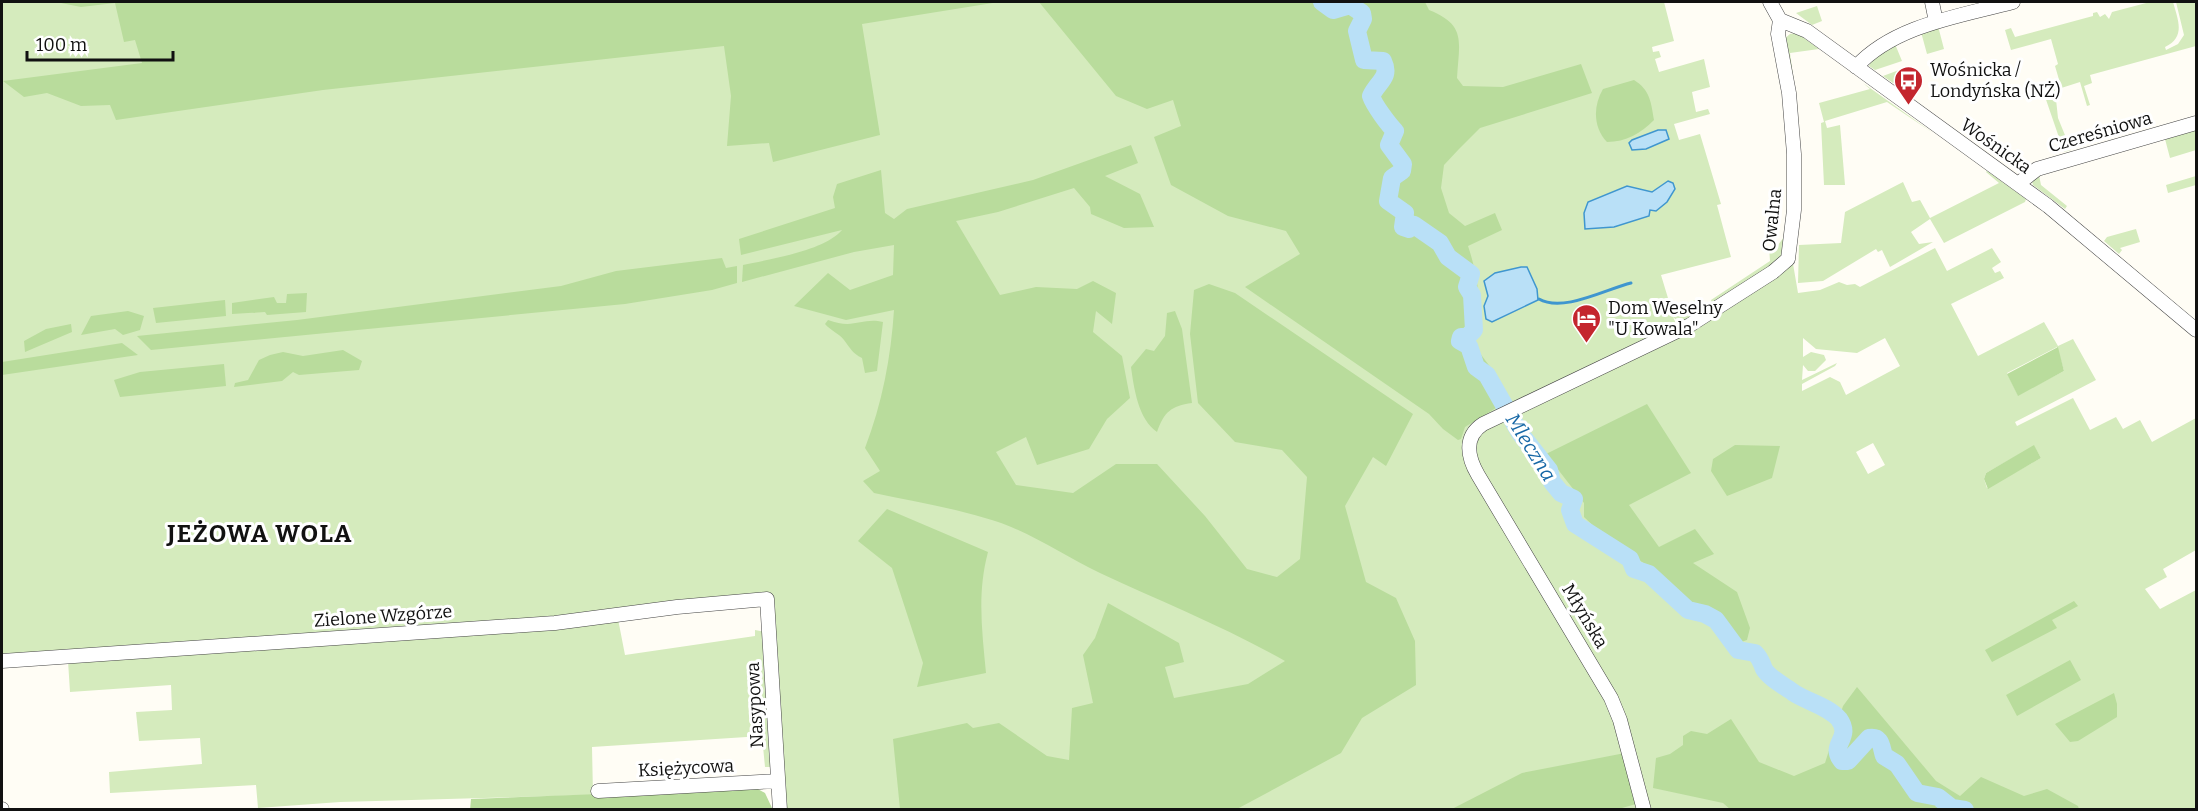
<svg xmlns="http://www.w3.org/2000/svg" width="2198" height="811" font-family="Bitter,serif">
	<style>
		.green { fill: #d5ebbd; fill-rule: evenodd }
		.forest { fill: #b9dc9c }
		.water { fill: #b9e0f7; stroke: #3f96cf; stroke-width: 1.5 }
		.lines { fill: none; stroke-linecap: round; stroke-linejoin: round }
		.stream { stroke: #3f96cf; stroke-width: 3 }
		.river { stroke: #b9e0f7; stroke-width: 18 }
		.minor-casing { stroke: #444; stroke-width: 15 }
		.minor { stroke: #fff; stroke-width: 14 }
		.labels { text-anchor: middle; stroke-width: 6; stroke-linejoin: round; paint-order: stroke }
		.poi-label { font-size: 18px; fill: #111; stroke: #fff; text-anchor: start }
		.street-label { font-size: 18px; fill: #111; stroke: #fff }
		.water-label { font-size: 20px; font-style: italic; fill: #1768a6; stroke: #fff }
		.district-label { font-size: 24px; font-weight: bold; letter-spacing: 1.5px; fill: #111; stroke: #fff }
	</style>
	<rect width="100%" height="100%" fill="#fffdf5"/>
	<path class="green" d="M 2,2 L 1664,2 L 1674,41 L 1652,47 L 1653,52 L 1659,51 L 1661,57 L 1655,59 L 1659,72 L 1704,59 L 1710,87 L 1692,92 L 1696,112 L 1708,109 L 1710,114 L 1674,124 L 1679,140 L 1700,134 L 1721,204 L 1717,205 L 1731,257 L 1661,275 L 1671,308 L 1696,300 L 1704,309 L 1681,324 L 1673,317 L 1678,328 L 1792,258 L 1798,293 L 1820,290 L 1839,282 L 1847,285 L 1855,284 L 1860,287 L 1935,248 L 1947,271 L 1992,248 L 2001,262 L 1992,268 L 1995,273 L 2000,271 L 2004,278 L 1951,304 L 1978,356 L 2044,322 L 2058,346 L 2073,339 L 2096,380 L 2015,422 L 2017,426 L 2073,398 L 2090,430 L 2116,417 L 2123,429 L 2140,420 L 2152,442 L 2196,418 L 2196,550 L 2163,569 L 2167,577 L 2145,589 L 2160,609 L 2196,590 L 2196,809 L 784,809 L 771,599 L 618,619 L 625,655 L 755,636 L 755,630 L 765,632 L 772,767 L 765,767 L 762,736 L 592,747 L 593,795 L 340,802 L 258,808 L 256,785 L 110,793 L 109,772 L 202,764 L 200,738 L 139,741 L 136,712 L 172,710 L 171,685 L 70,692 L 68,661 L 2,664 ZM 1803,338 L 1816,349 L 1857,353 L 1885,338 L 1900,366 L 1846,395 L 1840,382 L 1830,377 L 1802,391 L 1802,384 L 1835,366 L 1837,363 L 1802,380 L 1803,365 L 1808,371 L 1815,371 L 1826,360 L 1824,355 L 1811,352 L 1803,357 ZM 2057,347 L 2064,371 L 2018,395 L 2007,373 ZM 1873,443 L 1885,465 L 1868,474 L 1856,452 ZM 2034,446 L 2041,458 L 1987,488 L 1984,479 L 1986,473 Z
		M 2150,2 L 2173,2 C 2178,20 2186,37 2165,47 L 2166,50 L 2178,44 L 2184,35 L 2176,2 L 2196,2 L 2196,46 L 2090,75 L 2092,83 L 2084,86 L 2090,105 L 2087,106 L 2080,82 L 2055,90 L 2058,118 L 2071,150 L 2064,152 L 2042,88 L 2060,83 L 2055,66 L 2058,64 L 2051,39 L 2011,50 L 2005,30 L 2011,28 L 2015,37 L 2093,16 L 2093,13 L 2097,12 L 2100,17 L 2105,14 L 2109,19 L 2112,12 Z
		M 1817,6 L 1822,21 L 1812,25 L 1796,13 Z
		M 1938,26 L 1944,49 L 1927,54 L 1921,32 Z
		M 1797,33 L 1819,49 L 1790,53 L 1796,98 L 1783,40 L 1790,34 Z
		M 1895,44 L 1902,61 L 1875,70 L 1869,66 L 1871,61 Z
		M 1907,67 L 1914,77 L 1893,83 L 1883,76 Z
		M 1863,83 L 1933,133 L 1887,102 L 1825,121 L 1827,128 L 1840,125 L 1845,185 L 1824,185 L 1821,123 L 1824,122 L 1819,103 L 1870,89 Z
		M 2196,130 L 2196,150 L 2170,158 L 2165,139 Z
		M 1987,171 L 2026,199 L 2025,202 L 1944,243 L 1930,219 L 1911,232 L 1919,244 L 1933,242 L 1890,267 L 1882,250 L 1878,252 L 1876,249 L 1823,281 L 1798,283 L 1799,245 L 1841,243 L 1845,212 L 1903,182 L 1912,202 L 1920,200 L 1930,218 L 1999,183 L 1986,172 Z
		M 2039,175 L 2041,185 L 2067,206 L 2065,209 L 2033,185 L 2032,181 Z
		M 2196,176 L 2196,185 L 2168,193 L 2166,185 Z
		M 2136,229 L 2140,242 L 2120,248 L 2122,250 L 2119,254 L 2104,241 L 2107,237 Z
		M 1784,237 L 1787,239 L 1784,254 L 1778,261 L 1712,304 L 1711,300 L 1770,261 L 1769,247 L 1778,245 Z"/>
	<path class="forest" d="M 56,2 L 999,2 L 862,24 L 880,135 L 773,162 L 769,143 L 727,146 L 731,96 L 724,46 L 323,90 L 116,120 L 110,105 L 81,106 L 47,93 L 24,97 L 3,81 L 142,63 L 135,40 L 124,42 L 115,3 L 81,7 Z
		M 1039,2 L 1425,2 L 1429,10 C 1467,25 1459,42 1457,78 L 1463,86 L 1503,87 L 1581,64 L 1592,93 L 1480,128 L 1459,149 L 1444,165 L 1441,188 L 1449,213 L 1465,226 L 1495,213 L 1502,230 L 1468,246 C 1479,279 1483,310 1473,344 L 1491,368 L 1509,400 L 1465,427 L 1461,439 L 1458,440 L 1443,429 L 1429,414 L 1245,287 L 1300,254 L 1286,231 L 1228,216 L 1171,185 L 1154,137 L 1181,126 L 1173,100 L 1147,109 L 1116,96 Z
		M 1634,80 C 1650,90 1651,102 1654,120 C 1641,133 1626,142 1607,142 C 1593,127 1593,106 1603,89 Z
		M 1131,145 L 1138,163 L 1105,176 L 1140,194 L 1154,227 L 1124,228 L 1091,214 L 1090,207 L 1074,188 L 998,212 L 956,221 L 1000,295 L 1036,287 L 1077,289 L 1093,281 L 1116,293 L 1112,324 L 1096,311 L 1093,332 L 1122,356 L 1130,398 L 1107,419 L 1089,449 L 1037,465 L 1026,437 L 996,452 L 1016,485 L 1073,493 L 1116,464 L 1157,464 L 1205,516 L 1247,569 L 1277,577 L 1300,559 L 1307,477 L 1282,450 L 1235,442 L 1198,403 L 1190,334 L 1194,290 L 1209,284 L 1235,293 L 1413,414 L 1386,466 L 1373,457 L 1345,506 L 1366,582 L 1396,598 L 1415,641 L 1416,685 L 1362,718 L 1341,753 L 1237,809 L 900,809 L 893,739 L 967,723 L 973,728 L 999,723 L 1047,756 L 1069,760 L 1072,708 L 1093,703 L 1083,655 L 1095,638 L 1108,603 L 1179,643 L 1184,662 L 1165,667 L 1174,698 L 1248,684 L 1285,661 C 1225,627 1162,602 1100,573 C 1062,555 1027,529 985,518 C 949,507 911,501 874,493 L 863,481 L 880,471 L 865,448 C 882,404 891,357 894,310 L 846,320 L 794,306 L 828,273 L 850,290 L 893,275 L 894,245 L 854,252 L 742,282 L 743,265 C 770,259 824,251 842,230 L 741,255 L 739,239 L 835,208 L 833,197 L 837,184 L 881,170 L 885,213 L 894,219 L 907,209 L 1033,180 Z
		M 722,258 L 726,268 L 737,266 L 737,283 L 712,290 L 625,304 L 151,350 L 137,336 L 297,320 L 561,286 L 616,271 Z
		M 307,293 L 306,312 L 267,315 L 265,312 L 232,314 L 232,303 L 274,297 L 277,303 L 286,303 L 287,294 Z
		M 225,300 L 226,316 L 156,323 L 153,308 Z
		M 128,311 L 144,316 L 140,330 L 123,335 L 115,329 L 81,335 L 91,316 Z
		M 1175,311 L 1182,329 L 1192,403 C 1171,406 1164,412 1157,432 C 1138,419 1134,388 1131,367 L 1146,349 L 1154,351 L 1165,336 L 1167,313 Z
		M 828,320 C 854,330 862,317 883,322 L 877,371 L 865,373 L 862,358 C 852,353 851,349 844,340 C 840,334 831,331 825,324 Z
		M 71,324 L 72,332 L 25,352 L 24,341 L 46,329 Z
		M 122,343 L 138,355 L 2,375 L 2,362 Z
		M 2058,347 L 2064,371 L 2018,396 L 2007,374 Z
		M 343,350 L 362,361 L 359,370 L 299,375 L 293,372 L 282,381 L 234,387 L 235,383 L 248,380 L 259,360 L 270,355 L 283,352 L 303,356 Z
		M 224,364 L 226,386 L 120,397 L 114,380 L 140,372 Z
		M 1647,404 L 1691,473 L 1629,505 L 1659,547 L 1695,529 L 1714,554 L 1693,563 L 1737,592 L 1750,628 L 1747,640 L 1741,642 L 1716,611 L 1692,603 L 1655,571 L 1603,535 L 1584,517 L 1584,503 L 1546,454 Z
		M 1735,445 L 1780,446 L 1772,478 L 1727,496 L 1711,471 L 1713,459 Z
		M 2034,445 L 2041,458 L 1988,489 L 1984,479 L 1986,473 Z
		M 887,509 L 988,552 C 977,593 982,631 986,673 L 917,687 L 923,663 L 892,568 L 858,541 Z
		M 2074,601 L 2078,606 L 2052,620 L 2057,628 L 1992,662 L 1985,650 Z
		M 2070,660 L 2081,680 L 2017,716 L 2006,695 Z
		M 1857,687 L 1936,781 L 1960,796 L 1981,777 L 2024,796 L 2047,789 L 2078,806 L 2079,809 L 1731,810 L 1723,803 L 1653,788 L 1656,758 L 1670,754 L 1683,745 L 1683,736 L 1691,731 L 1707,734 L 1731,719 L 1759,762 L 1794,776 L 1825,763 L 1843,706 Z
		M 2114,693 L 2117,704 L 2117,717 L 2078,741 L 2070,742 L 2055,724 Z
		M 1625,753 L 1636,804 L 1615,810 L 1450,810 L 1522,773 Z
		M 756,788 L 765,793 L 772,808 L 470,810 L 471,799 Z"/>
	<path class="water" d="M 1658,130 L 1666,130 L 1669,139 L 1646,149 L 1632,150 L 1629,143 L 1632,140 Z
		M 1668,181 L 1673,183 L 1675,189 L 1667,202 L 1656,211 L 1650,210 L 1649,216 L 1614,227 L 1585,229 L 1584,213 L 1588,202 L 1627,186 L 1652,192 Z
		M 1521,267 L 1527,267 L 1537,289 L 1538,300 L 1492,322 L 1486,319 L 1484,306 L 1488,296 L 1484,281 L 1495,273 Z"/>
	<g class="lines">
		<path class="stream" d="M 1539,299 C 1563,313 1606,289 1631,283"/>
		<path class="river" d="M 1322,2 L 1333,10 L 1350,5 L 1362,13 L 1363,19 L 1357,31 L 1364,60 L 1383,61 C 1391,78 1378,81 1371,96 C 1374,105 1388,124 1395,131 L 1389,145 L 1403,164 L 1402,171 L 1392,178 L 1388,201 L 1405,213 L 1403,227 L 1409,229 L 1414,225 L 1440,243 L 1448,257 L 1471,274 L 1467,287 L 1472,295 L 1474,330 L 1467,337 L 1461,337 L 1460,341 L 1469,346 L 1476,367 L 1487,375 L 1520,433 L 1549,470 L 1552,482 L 1561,493 L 1574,499 L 1570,510 L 1575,524 L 1630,559 L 1634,569 L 1649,574 L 1688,610 L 1705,614 L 1716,620 L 1738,650 L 1755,653 C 1761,659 1761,662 1764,669 C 1769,678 1786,687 1794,693 C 1808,702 1828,706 1839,719 C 1853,739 1828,744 1842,761 L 1848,761 L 1869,738 C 1882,736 1881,747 1884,756 L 1897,764 L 1917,793 L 1938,797 L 1952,808 L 1965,810"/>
		<defs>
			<path id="minor" d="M 1770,2 L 1780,20 L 1807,31 L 2048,206 L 2196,330
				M 1932,2 L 1936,22
				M 1856,67 C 1894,25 1961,16 2013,2
				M 2018,184 L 2037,169 L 2196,123
				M 2,661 L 555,623 L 677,607 L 767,599 L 780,810
				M 598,791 L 777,781
				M 2,809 L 2,810
				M 1644,810 L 1620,720 L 1611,698 L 1478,475 C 1468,458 1463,437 1483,424 L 1690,325 L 1773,272 L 1788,259 L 1794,210 L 1794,154 L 1789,93 L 1778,34 L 1780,20"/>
		</defs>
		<use href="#minor" class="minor-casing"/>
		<use href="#minor" class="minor"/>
	</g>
	<defs>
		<symbol id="bus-pin" viewBox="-11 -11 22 30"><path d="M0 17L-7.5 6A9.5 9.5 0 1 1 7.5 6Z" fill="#c4262e" stroke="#fff"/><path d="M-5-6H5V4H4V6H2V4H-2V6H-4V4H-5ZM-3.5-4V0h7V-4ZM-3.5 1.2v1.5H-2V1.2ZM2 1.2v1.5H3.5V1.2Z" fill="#fff"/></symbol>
		<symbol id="hotel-pin" viewBox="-11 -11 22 30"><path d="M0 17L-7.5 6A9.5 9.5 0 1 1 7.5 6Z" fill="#c4262e" stroke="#fff"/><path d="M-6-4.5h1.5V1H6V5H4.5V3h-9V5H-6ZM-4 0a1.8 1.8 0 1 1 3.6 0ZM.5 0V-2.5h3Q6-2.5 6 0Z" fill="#fff"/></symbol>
	</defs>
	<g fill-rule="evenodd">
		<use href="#bus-pin" x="1892" y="64" width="33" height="45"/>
		<use href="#hotel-pin" x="1570" y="302" width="33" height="45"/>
	</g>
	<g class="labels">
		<g class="poi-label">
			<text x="1930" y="76">Wośnicka /<tspan x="1930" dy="21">Londyńska (NŻ)</tspan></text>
			<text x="1608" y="314">Dom Weselny<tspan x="1608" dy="21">"U Kowala"</tspan></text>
		</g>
		<g class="street-label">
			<text transform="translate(2100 132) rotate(-16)" y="6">Czereśniowa</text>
			<text transform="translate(1996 146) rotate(35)" y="6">Wośnicka</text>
			<text transform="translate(1772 220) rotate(-84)" y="6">Owalna</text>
			<text transform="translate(383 616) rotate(-4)" y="6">Zielone Wzgórze</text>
			<text transform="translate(1585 616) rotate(59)" y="6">Młyńska</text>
			<text transform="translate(755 705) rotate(-93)" y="6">Nasypowa</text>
			<text transform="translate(686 768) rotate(-3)" y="6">Księżycowa</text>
		</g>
		<g class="water-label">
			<text transform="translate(1531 447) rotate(58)" y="7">Mleczna</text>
		</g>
		<g class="district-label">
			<text x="260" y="542">JEŻOWA WOLA</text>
		</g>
	</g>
	<rect width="2198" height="811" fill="none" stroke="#111111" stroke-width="6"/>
	<path d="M27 51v9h146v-9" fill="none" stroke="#111111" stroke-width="3"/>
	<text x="36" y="51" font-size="18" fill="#111111" stroke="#ffffff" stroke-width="4.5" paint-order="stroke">100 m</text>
</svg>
